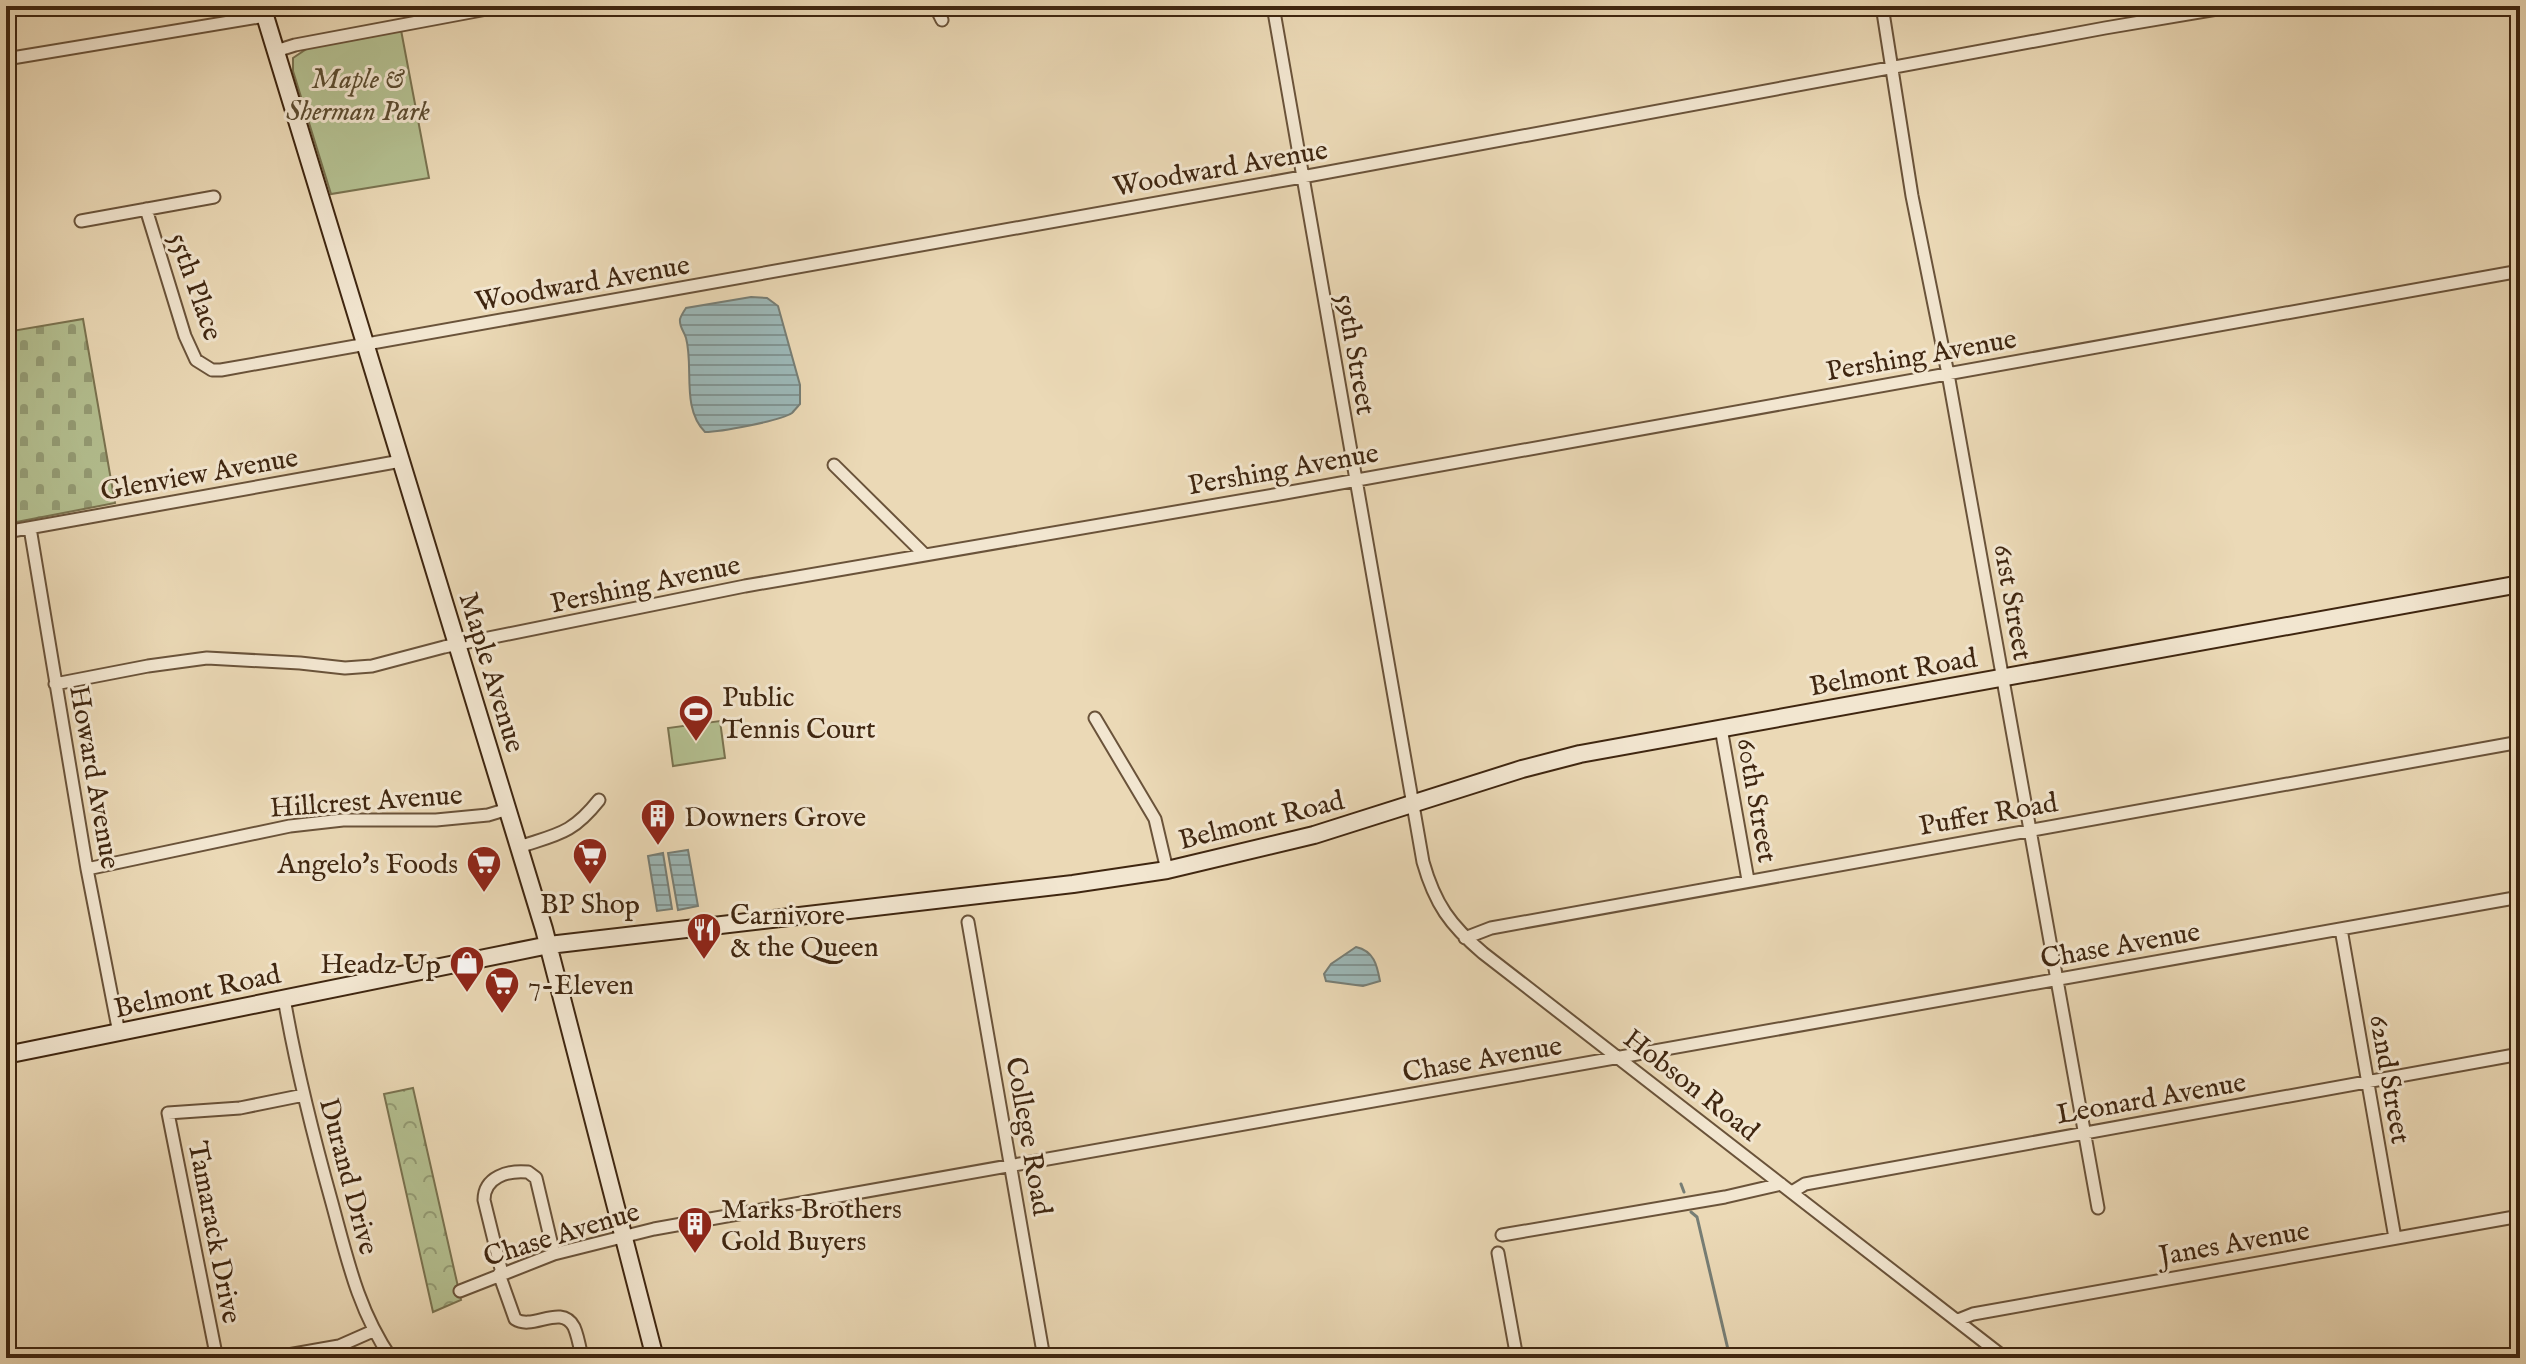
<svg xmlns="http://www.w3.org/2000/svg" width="2526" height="1364" font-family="'IM FELL English',serif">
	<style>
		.forest { fill: url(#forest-crowns); stroke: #7a7350; stroke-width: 2 }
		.cemetery { fill: url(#cemetery-stones); stroke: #7a7350; stroke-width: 2 }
		.park { fill: #b4c091; stroke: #7a7350; stroke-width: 2 }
		.water { fill: url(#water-rules); stroke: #777e75; stroke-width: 2 }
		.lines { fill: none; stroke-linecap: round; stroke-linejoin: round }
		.stream { stroke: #777e75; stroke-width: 3 }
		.minor-casing { stroke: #6a533a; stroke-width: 15 }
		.secondary-casing { stroke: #3f2610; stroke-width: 20 }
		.minor { stroke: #f2e6d0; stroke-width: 11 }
		.secondary { stroke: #f2e6d0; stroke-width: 16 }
		.labels { text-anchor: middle; stroke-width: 6; stroke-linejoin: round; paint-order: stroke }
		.park-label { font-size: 28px; font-style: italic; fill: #5c4c30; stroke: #f2e6d0 }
		.street-label { font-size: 28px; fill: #3f2610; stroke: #f2e6d0 }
		.poi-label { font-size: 28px; fill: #3f2610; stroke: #f2e6d0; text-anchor: start }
	</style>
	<defs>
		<pattern id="forest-crowns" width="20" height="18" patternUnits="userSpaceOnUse" patternTransform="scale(2)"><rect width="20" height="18" fill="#b4c091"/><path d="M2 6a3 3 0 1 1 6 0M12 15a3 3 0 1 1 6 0" fill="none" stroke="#949c75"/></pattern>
		<pattern id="cemetery-stones" width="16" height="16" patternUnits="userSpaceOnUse" patternTransform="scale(2)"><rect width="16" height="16" fill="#b4c091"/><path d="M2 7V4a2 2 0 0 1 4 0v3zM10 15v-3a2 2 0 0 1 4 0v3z" fill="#949c75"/></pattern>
		<pattern id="water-rules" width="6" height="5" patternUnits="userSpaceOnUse" patternTransform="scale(2)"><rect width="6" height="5" fill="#9cb8b8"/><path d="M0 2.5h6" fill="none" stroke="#819594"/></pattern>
	</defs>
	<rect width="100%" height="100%" fill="#ebd9b6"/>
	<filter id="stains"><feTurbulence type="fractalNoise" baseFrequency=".0025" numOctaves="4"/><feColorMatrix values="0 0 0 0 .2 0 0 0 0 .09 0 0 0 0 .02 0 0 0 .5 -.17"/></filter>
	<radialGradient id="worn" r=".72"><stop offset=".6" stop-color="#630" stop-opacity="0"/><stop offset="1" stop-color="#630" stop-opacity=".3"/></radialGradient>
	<path class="forest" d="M 413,1088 L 461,1300 L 433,1312 L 384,1094 Z"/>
	<path class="cemetery" d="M 83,319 L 115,503 L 6,524 L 6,332 Z"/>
	<path class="park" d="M 401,30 L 429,178 L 331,194 L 293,71 L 293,58 L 308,48 Z
		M 720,721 L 725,758 L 673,766 L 668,728 Z"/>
	<path class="water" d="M 751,297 L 767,298 L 778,306 L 800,385 L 800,404 C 799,405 793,412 792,413 C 780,421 720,432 705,432 C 681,408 694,367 686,338 C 684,331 679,327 680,319 C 681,316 684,311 686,308 Z
		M 688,850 L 698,906 L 678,910 L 668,853 Z
		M 663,853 L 672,909 L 657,911 L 648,856 Z
		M 1356,947 C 1374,951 1377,965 1380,981 L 1363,986 L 1326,981 L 1324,974 L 1331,964 Z"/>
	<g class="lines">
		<path class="stream" d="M 1681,1184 L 1684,1192
			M 1691,1212 L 1697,1217 L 1730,1358"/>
		<defs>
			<path id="minor" d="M 935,6 L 942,20
				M 1273,6 L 1423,862 C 1435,904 1450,925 1483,953 L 2005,1358
				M 1882,6 L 1912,196 L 1948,374 L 2098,1208
				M 276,51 L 295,45 L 503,6
				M 6,59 L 265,16
				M 146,209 L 185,336 L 196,360 L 212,370 L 221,370 L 1302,177 L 2105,28 L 2235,6
				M 81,221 L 214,197
				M 834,465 L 924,554
				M 30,528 L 87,869 L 119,1033
				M 6,532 L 401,461
				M 55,684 L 148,666 L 207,658 L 300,663 L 345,668 L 372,666 L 444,647 L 745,586 L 1274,495 L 2520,271
				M 1095,718 L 1155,819 L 1167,870
				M 1721,728 L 1748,880
				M 519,847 C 558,834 572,834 599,800
				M 87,869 L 290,826 L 343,820 L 436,820 L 488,815 L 508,809
				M 968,922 L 1044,1358
				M 2341,929 L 2395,1238
				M 1465,938 L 1491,928 L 2520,742
				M 284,998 C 296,1068 313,1135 332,1203 C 347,1258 358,1310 391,1358
				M 1792,1192 L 1805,1184 L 2520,1054
				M 1502,1235 L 1725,1197 L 1781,1184
				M 1498,1253 L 1517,1358
				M 502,1273 L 484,1200 C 484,1177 508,1170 528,1172 L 536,1178 L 554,1254
				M 499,1274 L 515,1319 C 533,1331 561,1303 574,1327 C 578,1336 580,1348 582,1358
				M 460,1291 L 554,1254 L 654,1229 L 2520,897
				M 1958,1320 L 1973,1314 L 2520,1216
				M 220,1358 L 215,1349 L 168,1113 L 240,1108 L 304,1095
				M 271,1358 L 339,1346 L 373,1331"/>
			<path id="secondary" d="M 262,6 L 544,929 L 655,1358
				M 6,1055 L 549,945 L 1073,884 L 1167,870 L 1314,835 L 1522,769 L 1580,754 L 2520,584"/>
		</defs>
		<use href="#minor" class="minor-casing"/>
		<use href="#secondary" class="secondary-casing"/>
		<use href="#minor" class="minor"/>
		<use href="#secondary" class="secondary"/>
	</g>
	<defs>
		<symbol id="stadium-pin" viewBox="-11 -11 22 30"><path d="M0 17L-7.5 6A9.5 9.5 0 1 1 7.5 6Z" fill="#8f2418" stroke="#f2e6d0"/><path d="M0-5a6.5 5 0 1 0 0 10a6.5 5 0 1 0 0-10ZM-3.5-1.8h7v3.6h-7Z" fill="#fff"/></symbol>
		<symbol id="building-pin" viewBox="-11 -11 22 30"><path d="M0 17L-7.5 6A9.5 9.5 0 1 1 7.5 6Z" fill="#8f2418" stroke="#f2e6d0"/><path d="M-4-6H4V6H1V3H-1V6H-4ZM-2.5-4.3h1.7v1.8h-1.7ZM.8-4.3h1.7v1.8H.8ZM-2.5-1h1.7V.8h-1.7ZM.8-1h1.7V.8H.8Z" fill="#fff"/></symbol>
		<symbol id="supermarket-pin" viewBox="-11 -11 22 30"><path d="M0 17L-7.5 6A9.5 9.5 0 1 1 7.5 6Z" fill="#8f2418" stroke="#f2e6d0"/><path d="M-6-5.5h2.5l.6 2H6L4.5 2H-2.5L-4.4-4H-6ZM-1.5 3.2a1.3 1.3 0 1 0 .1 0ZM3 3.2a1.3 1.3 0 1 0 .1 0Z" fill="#fff"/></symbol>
		<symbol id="restaurant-pin" viewBox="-11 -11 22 30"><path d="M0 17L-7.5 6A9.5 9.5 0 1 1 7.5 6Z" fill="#8f2418" stroke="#f2e6d0"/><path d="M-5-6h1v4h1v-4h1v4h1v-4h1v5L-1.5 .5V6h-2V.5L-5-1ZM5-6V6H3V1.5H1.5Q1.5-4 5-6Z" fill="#fff"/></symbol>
		<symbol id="shop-pin" viewBox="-11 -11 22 30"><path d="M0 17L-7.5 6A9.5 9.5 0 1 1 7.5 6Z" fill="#8f2418" stroke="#f2e6d0"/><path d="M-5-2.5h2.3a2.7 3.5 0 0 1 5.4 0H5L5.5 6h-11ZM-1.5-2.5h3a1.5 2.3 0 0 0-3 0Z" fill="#fff"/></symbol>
	</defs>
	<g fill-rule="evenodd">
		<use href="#stadium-pin" x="676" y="692" width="40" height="54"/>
		<use href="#building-pin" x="638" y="796" width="40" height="54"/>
		<use href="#supermarket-pin" x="570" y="835" width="40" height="54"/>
		<use href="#supermarket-pin" x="464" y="843" width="40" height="54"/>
		<use href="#restaurant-pin" x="684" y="910" width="40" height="54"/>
		<use href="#shop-pin" x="447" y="943" width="40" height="54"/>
		<use href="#supermarket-pin" x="482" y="964" width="40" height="54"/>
		<use href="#building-pin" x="675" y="1204" width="40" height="54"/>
	</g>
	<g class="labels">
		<g class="park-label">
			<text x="358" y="88">Maple &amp;<tspan x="358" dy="32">Sherman Park</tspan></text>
		</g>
		<g class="street-label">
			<text transform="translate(1220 167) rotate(-10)" y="10">Woodward Avenue</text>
			<text transform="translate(582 282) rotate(-10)" y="10">Woodward Avenue</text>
			<text transform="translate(197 286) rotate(71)" y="10">55th Place</text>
			<text transform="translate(1357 354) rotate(80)" y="10">59th Street</text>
			<text transform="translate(1921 354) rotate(-10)" y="10">Pershing Avenue</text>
			<text transform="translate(1283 468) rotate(-10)" y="10">Pershing Avenue</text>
			<text transform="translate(199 473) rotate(-10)" y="10">Glenview Avenue</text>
			<text transform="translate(645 583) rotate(-12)" y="10">Pershing Avenue</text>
			<text transform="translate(2014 602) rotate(80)" y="10">61st Street</text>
			<text transform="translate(1893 671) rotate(-10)" y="10">Belmont Road</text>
			<text transform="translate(493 672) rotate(73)" y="10">Maple Avenue</text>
			<text transform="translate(96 777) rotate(80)" y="10">Howard Avenue</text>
			<text transform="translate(366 800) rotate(-4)" y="10">Hillcrest Avenue</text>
			<text transform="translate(1758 800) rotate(80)" y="10">60th Street</text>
			<text transform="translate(1988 813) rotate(-10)" y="10">Puffer Road</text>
			<text transform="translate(1261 819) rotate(-14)" y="10">Belmont Road</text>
			<text transform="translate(2120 944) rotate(-10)" y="10">Chase Avenue</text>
			<text transform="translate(197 990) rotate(-12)" y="10">Belmont Road</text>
			<text transform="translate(1482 1058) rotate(-10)" y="10">Chase Avenue</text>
			<text transform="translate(2391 1079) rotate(80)" y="10">62nd Street</text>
			<text transform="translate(1692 1084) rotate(38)" y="10">Hobson Road</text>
			<text transform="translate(2151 1097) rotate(-10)" y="10">Leonard Avenue</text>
			<text transform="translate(1030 1136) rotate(80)" y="10">College Road</text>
			<text transform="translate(350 1176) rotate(75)" y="10">Durand Drive</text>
			<text transform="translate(216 1232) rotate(79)" y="10">Tamarack Drive</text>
			<text transform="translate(561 1233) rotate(-17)" y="10">Chase Avenue</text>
			<text transform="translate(2234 1242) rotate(-10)" y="10">Janes Avenue</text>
		</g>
		<g class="poi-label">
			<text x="722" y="706">Public<tspan x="722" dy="32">Tennis Court</tspan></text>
			<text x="684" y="826">Downers Grove</text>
			<text x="458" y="873" text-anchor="end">Angelo's Foods</text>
			<text x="590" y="913" text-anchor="middle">BP Shop</text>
			<text x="730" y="924">Carnivore<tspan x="730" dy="32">&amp; the Queen</tspan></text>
			<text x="441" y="973" text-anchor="end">Headz Up</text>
			<text x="528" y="994">7-Eleven</text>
			<text x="721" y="1218">Marks Brothers<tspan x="721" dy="32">Gold Buyers</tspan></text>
		</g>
	</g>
	<rect width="2526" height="1364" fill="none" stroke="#ebd9b6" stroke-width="32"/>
	<rect x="8" y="8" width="2510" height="1348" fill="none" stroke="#3f2610" stroke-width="4"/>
	<rect x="16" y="16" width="2494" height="1332" fill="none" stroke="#3f2610" stroke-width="2"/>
	<rect width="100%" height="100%" filter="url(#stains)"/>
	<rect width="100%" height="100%" fill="url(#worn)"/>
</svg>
